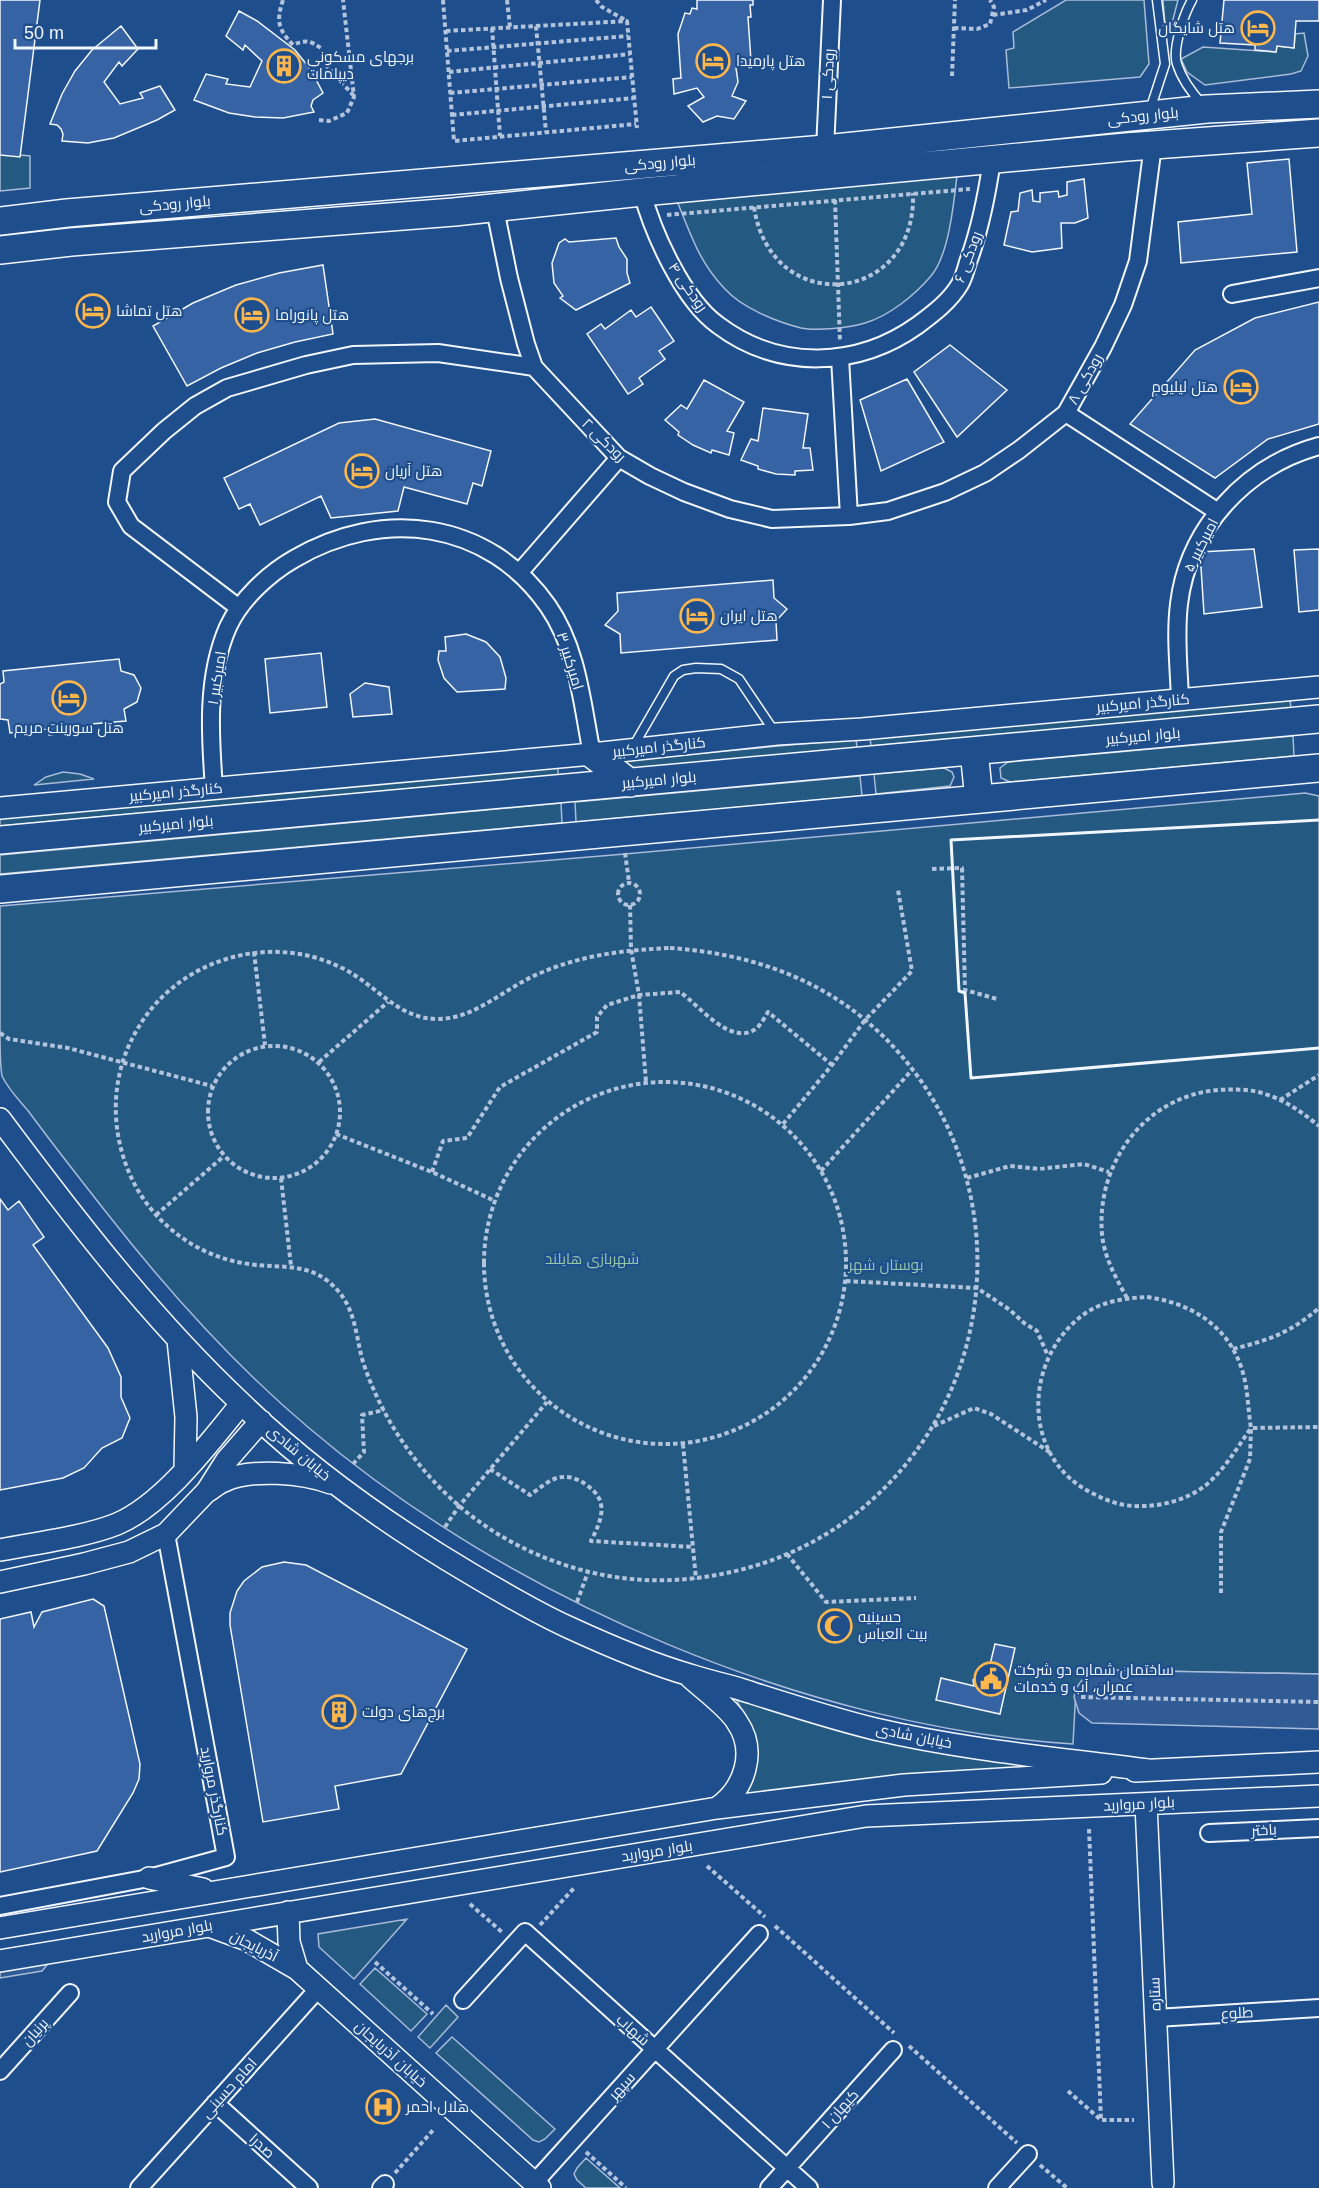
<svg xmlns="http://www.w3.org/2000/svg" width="1319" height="2188" font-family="Arial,Cairo,sans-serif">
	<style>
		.green { fill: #245a82; stroke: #a8bbd7; stroke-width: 1.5 }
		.parking { fill: #305b95; stroke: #a8bbd7; stroke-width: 1.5 }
		.building { fill: #3563a3; stroke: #f2f6ff; stroke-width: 1.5 }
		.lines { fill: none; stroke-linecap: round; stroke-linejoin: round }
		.service-casing { stroke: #f2f6ff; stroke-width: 11 }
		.minor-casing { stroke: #f2f6ff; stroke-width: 20 }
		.tertiary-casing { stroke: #f2f6ff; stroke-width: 24 }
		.primary-casing { stroke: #f2f6ff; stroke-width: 30 }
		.path { stroke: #b3c4dc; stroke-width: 4; stroke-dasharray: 4.5 3; stroke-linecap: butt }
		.service { stroke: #1f4e8c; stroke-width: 8 }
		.minor { stroke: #1f4e8c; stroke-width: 16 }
		.tertiary { stroke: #1f4e8c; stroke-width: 21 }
		.primary { stroke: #1f4e8c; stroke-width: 27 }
		.wall { stroke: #f2f6ff; stroke-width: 3 }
		.labels { text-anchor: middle; stroke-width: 4.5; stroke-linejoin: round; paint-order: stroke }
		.poi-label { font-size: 15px; fill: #f2f6ff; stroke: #1f4e8c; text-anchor: start }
		.street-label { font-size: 15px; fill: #f2f6ff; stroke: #1f4e8c }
		.park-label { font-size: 15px; fill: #97c8a6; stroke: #1f4e8c }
	</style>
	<rect width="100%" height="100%" fill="#1f4e8c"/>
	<path class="green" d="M 1066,0 L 1144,0 L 1149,64 L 1140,77 L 1009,88 L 1006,50 L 1014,48 L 1013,32 Z
		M 1163,0 L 1178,0 L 1170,31 L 1165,24 Z
		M 1304,33 L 1308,56 L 1301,71 L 1291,74 L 1205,85 L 1187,72 L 1181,59 L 1203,47 L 1276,52 L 1277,46 L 1294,48 L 1295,34 Z
		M 0,153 L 30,156 L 30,188 L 0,191 Z
		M 957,175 C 954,202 949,255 931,276 C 915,295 889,316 865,323 C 850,328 816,331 801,328 C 777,322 742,308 725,289 C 699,262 691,235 677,201 Z
		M 1290,700 L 1291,708 L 871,746 L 870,738 Z
		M 1293,736 L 1294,756 L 1010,782 L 1001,778 L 1000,768 L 1008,762 Z
		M 856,739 L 857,748 L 626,769 L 616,761 Z
		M 558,767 L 558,775 L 0,826 L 0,818 Z
		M 944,768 L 952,772 L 954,777 L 950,786 L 876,794 L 874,774 Z
		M 63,772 L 80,774 L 94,779 L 34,785 L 46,777 Z
		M 860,776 L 862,796 L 576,822 L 575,802 Z
		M 1305,793 L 1319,796 L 1319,1674 L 1102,1670 L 1076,1688 L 1073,1744 C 808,1727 511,1600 309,1428 C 233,1364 167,1290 106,1212 C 80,1179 54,1146 29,1112 C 20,1101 8,1089 2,1076 C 0,1065 0,1045 0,1032 C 0,990 0,948 0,906 L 625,854 Z
		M 561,803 L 562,823 L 0,874 L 0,855 Z
		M 735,1697 L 1065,1769 C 956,1769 850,1778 743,1798 C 765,1757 756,1736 735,1697 Z
		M 407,1919 L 354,1979 L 319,1947 L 318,1934 Z
		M 375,1968 L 427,2014 L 411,2031 L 360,1984 Z
		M 446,2005 L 458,2017 L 430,2048 L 418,2037 Z
		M 452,2037 L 555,2129 L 545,2139 L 539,2142 L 533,2140 L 436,2053 Z
		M 586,2158 L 620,2188 L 586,2188 L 577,2180 L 574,2174 L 577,2168 Z"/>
	<path class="parking" d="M 1102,1670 L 1319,1674 L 1319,1729 L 1092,1723 L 1079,1713 L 1074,1697 L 1076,1688 L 1086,1675 Z
		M 51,1960 L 42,1971 L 0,1978 L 0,1968 Z"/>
	<path class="building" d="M 0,0 L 40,0 L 20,157 L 0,155 Z
		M 697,0 L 753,0 L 753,5 L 750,5 L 751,17 L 748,17 L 751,61 L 741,62 L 736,68 L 738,82 L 732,96 L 746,101 L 734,119 L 717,116 L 703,122 L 688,106 L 704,97 L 697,88 L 674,94 L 673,79 L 681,78 L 678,34 L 685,13 L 690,14 L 692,8 L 697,9 Z
		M 1224,0 L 1319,0 L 1319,21 L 1296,21 L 1294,48 L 1277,46 L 1276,52 L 1255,50 L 1255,45 L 1220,43 Z
		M 239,11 L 257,21 L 295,50 L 311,70 L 323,93 L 313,100 L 311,106 L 314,112 L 283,118 L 255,117 L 229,113 L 194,100 L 206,74 L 228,79 L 226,84 L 250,87 L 262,61 L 245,45 L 243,50 L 226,36 Z
		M 121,26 L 138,49 L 122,66 L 119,62 L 104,82 L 120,104 L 143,98 L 140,93 L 160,86 L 175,110 L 157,120 L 114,138 L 88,143 L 62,141 L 63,134 L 61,129 L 57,125 L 50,124 L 62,94 L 75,71 L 92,50 Z
		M 1289,159 L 1297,252 L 1181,263 L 1178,222 L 1252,214 L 1247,163 Z
		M 1084,179 L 1088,218 L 1075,223 L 1061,223 L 1062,248 L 1032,252 L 1004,245 L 1011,212 L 1018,211 L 1020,193 L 1032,190 L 1033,201 L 1040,202 L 1040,193 L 1058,191 L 1059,197 L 1067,195 L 1067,182 Z
		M 616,238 L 619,247 L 627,259 L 627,273 L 630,283 L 576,310 L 560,298 L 563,296 L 554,283 L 552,263 L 559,243 L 565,239 L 569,242 Z
		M 323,265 L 333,334 L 295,342 L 257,353 L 221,368 L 187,386 L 153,326 L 193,303 L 236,285 L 279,273 Z
		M 1319,302 L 1319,424 L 1268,439 L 1215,478 L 1130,424 L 1195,350 L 1255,318 Z
		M 651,307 L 674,341 L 659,351 L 665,359 L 639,378 L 643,384 L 628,394 L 587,334 L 601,324 L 605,329 L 631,310 L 636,317 Z
		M 950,345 L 1007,390 L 957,437 L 914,372 Z
		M 907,379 L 944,442 L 881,471 L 860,400 Z
		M 704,380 L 744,402 L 727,431 L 734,433 L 729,455 L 712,450 L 711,453 L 693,445 L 678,435 L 679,432 L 665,420 L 681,405 L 687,409 Z
		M 763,408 L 808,414 L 803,448 L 810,448 L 813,470 L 795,471 L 795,475 L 776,474 L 758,469 L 758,466 L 741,460 L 751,439 L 758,441 Z
		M 375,419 L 491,451 L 482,486 L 473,483 L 467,504 L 404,487 L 398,511 L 331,518 L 321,496 L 260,525 L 250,504 L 239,509 L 224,478 L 339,423 Z
		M 1254,549 L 1262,607 L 1204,614 L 1200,552 Z
		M 1319,549 L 1319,610 L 1299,612 L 1294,550 Z
		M 773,580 L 774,598 L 787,609 L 776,621 L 777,640 L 621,653 L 620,634 L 605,625 L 618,611 L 617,593 Z
		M 466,634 L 486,642 L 500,657 L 506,678 L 505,689 L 457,692 L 444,678 L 438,660 L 439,651 L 446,651 L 445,637 Z
		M 321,653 L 327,707 L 270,713 L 265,659 Z
		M 119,659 L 121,671 L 134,675 L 141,688 L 137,702 L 124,709 L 126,721 L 91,724 L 92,730 L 49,735 L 48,729 L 10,733 L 8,720 L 0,719 L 0,684 L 4,682 L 3,671 Z
		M 365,683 L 389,687 L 392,714 L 353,717 L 350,694 Z
		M 0,1199 L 8,1210 L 19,1201 L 44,1237 L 33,1245 L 108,1348 L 121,1377 L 121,1397 L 130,1418 L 122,1438 L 102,1448 L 84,1468 L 63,1478 L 0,1490 Z
		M 284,1562 L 306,1565 L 467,1649 L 401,1774 L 335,1786 L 339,1809 L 263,1822 L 230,1625 L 230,1613 L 237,1591 L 244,1581 L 262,1567 Z
		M 93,1599 L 104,1606 L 140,1764 L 139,1779 L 133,1793 L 97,1851 L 0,1872 L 0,1619 L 31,1612 L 34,1627 L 42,1612 Z
		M 995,1644 L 1015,1648 L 1000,1714 L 936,1700 L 941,1678 L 974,1686 L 973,1680 L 983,1674 L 987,1677 Z"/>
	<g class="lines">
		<defs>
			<path id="service" d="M 1192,0 C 1184,14 1172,49 1177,64 C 1182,80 1192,93 1203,105
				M 1150,110 L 1165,64 L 1157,0
				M 633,747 L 674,676 L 683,670 L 696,668 L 721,669 L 739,679 L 776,734"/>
			<path id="minor" d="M 825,149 L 832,0
				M 642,192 C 653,233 683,300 718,325 C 779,371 858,368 918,325 C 934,313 950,301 960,284 C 964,277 966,269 968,262 C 980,230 987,194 992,160
				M 495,209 L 509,278 L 526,344 L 534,367 L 619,458 L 650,476 L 684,492 L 730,509 L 772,519 L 849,516 L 888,511 L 945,492 L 985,473 L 1019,450 L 1066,413 L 1103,347 L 1123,305 L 1138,261 L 1153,145
				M 1232,294 L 1319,278
				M 840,358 L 849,516
				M 1066,413 L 1218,512
				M 519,573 L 619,458
				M 239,608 L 131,526 L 117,502 L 122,471 L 164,431 L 195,406 L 227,388 L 306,365 L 353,355 L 438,353 L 534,367
				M 1180,700 C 1179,668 1175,636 1179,604 C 1188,528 1246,466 1319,446
				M 214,788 C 210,735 206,677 228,627 C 241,599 268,574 294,559 C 382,507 488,520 548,606 C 578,649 582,704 592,754
				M 1209,1833 L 1319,1828
				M 0,1906 L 149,1878 L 226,1857 L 166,1534
				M 463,2000 L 525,1932 L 809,2188
				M 1156,2018 L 1319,2008
				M 0,2071 L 70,1993
				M 215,2103 L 309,2188
				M 534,2183 L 759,1934
				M 139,2188 L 318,1989
				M 381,2188 L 385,2184
				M 769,2188 L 893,2050
				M 997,2188 L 1028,2154"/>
			<path id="tertiary" d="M 0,808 L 592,754 L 777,734 L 862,729 L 1319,687
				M 0,1119 C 74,1218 150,1317 240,1402 C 309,1469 388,1525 471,1574 C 503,1593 535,1612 568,1627 C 607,1645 648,1663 690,1675 C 707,1681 725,1684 743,1690 C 787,1704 830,1718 875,1729 C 965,1750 1056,1758 1147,1770
				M 178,1340 L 186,1417 L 185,1469
				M 208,1491 C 213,1488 218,1483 224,1481 C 252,1468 303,1473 331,1483
				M 0,1550 C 35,1543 85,1537 117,1524 C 164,1504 209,1443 241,1404
				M 0,1582 L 84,1564 L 129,1552 L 166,1534 L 207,1491 L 226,1461 L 261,1421
				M 690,1677 C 703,1689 729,1708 737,1722 C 757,1751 745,1789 717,1808
				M 1135,1771 L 1319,1762
				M 1146,1804 L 1163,2183
				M 149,1878 L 203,1889
				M 288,1912 L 289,1942 L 297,1969
				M 209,1926 L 247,1940 L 297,1969 L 540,2188
				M 0,1928 L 717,1808 L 904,1785 L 1101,1773
				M 0,1961 L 866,1816 L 1319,1796"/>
			<path id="primary" d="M 0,221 L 67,213 L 825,149 L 1207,109 L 1319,104
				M 0,250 L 71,242 L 454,212 L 642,192 L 1126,147 L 1319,133
				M 974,751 L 979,799
				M 592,754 L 630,783
				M 0,840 L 1319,719
				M 0,889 L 1319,768"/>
		</defs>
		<use href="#service" class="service-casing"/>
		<use href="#minor" class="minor-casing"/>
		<use href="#tertiary" class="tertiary-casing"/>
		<use href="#primary" class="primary-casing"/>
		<path class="path" d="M 283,0 C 276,21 278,29 293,45 C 306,39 311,41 322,49 L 324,63 L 354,96
			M 443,0 L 454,141 L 636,124
			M 507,0 L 510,27
			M 596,0 L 602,7 L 627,21 L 637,128
			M 993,15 L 1027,10 L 1046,0
			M 536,26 L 546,132
			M 492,28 L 500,136
			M 954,28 L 977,29 L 990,24 L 994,7 L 990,0
			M 446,31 L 627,21
			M 447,51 L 628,36
			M 449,72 L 630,54
			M 952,76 L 955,0
			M 450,93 L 632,77
			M 452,115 L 634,98
			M 319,120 L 329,121 L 347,113 L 354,97 L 343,0
			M 835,200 L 840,342
			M 754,207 C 771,319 917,305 913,193
			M 667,215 L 970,189
			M 625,853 L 629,882
			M 932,869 L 962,868 L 965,990 L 997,999
			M618 894a11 11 0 1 1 22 0a11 11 0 1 1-22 0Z
			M 630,905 L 631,949 L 639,995 L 646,1082
			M 670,948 C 741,953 808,973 864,1019 C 1012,1142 1015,1369 874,1498 C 819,1549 748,1576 673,1580 C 596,1584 515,1555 457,1504 C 414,1466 381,1416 363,1362 C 356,1338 356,1312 339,1292 C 313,1261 284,1269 249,1264 C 195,1257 148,1220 128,1170 C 109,1123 112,1071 138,1028 C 179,958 271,932 342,968 C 377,985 397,1019 438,1019 C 475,1019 505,988 538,974 C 581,955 624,950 670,948 Z
			M 254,952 L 265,1045
			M 0,1033 L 9,1039 L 68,1048 L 212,1086
			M208 1112a66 66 0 1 1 132 0a66 66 0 1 1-132 0Z
			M 319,1062 L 388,1002
			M484 1263a181 181 0 1 1 362 0a181 181 0 1 1-362 0Z
			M 1280,1100 L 1319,1075
			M 783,1124 L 832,1065 L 865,1020 L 912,971 L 898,890
			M 336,1134 L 432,1172 L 495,1201
			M 821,1171 L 912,1070
			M 432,1172 L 443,1141 L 467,1138 L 500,1087 L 597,1032 L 597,1017 L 607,1005 L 639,995 L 680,992 C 699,1005 731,1048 757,1028 C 761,1024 765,1017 768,1012 L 832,1065
			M 281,1178 L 291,1266
			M 967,1178 L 1010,1166 L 1039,1169 L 1084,1164 L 1109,1172
			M 156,1215 L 224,1156
			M 846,1281 L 977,1288 L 1010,1310 L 1024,1323 L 1037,1331 L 1048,1356
			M 1147,1297 C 1192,1303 1230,1327 1243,1373 C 1248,1390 1248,1410 1251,1428 C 1237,1448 1225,1469 1206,1485 C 1188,1499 1164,1506 1142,1506 C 1125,1507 1109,1502 1094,1494 C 1023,1461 1022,1365 1079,1318 C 1098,1302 1123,1298 1147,1297 Z
			M 1127,1298 C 1116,1278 1104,1257 1102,1234 C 1096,1163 1145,1096 1218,1090 C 1235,1089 1253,1089 1268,1095 C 1288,1102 1303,1113 1319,1126
			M 1233,1349 C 1269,1340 1290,1333 1319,1308
			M 934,1426 L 974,1408 L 991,1414 L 1051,1453
			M 683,1444 L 696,1579
			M 353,1464 L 364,1452 L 362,1415 L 384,1410
			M 490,1469 L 530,1495 C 539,1489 551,1477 563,1477 C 570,1476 580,1480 585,1484 C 610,1500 602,1519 591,1541 L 693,1547
			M 445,1527 L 459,1506 L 547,1402
			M 787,1554 L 826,1602 L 916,1598
			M 1221,1593 L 1221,1532 L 1250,1459 L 1251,1428 L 1319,1427
			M 577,1602 L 588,1572
			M 1081,1697 L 1319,1702
			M 1089,1829 L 1101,2120
			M 707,1866 L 765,1917
			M 470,1904 L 503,1933
			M 540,1925 L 575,1887
			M 775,1926 L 894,2033
			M 375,1962 L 433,2014
			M 909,2046 L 1017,2143
			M 1068,2091 L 1101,2120 L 1134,2120
			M 586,2152 L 626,2188
			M 1040,2165 L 1067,2188
			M 395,2173 L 434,2129"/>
		<use href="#service" class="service"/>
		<use href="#minor" class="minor"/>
		<use href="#tertiary" class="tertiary"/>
		<use href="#primary" class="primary"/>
		<path class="wall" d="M 1319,820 L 951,840 L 959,991 L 965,993 L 971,1078 L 1319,1048"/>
	</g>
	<defs>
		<symbol id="hotel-ring" viewBox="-11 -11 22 22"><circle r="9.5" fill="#1f4e8c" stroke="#ffb74d" stroke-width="1.5"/><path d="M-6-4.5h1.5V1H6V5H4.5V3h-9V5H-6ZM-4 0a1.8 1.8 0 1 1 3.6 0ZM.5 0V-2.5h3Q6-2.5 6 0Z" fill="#ffb74d"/></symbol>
		<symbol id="building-ring" viewBox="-11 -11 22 22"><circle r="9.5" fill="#1f4e8c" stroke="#ffb74d" stroke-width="1.5"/><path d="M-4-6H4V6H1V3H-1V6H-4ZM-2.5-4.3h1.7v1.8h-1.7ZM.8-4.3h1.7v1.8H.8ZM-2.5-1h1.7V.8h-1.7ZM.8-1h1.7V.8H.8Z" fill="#ffb74d"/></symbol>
		<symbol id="mosque-ring" viewBox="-11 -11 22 22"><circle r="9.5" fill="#1f4e8c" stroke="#ffb74d" stroke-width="1.5"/><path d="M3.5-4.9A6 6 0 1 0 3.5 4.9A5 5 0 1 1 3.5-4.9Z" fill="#ffb74d"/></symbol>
		<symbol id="civic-ring" viewBox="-11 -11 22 22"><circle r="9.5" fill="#1f4e8c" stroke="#ffb74d" stroke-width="1.5"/><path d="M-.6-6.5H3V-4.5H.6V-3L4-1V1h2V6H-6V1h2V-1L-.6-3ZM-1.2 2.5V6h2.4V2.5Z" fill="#ffb74d"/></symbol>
		<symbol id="hospital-ring" viewBox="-11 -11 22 22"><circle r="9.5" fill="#1f4e8c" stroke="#ffb74d" stroke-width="1.5"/><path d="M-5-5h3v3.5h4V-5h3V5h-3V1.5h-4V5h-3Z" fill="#ffb74d"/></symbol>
	</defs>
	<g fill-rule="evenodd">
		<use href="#hotel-ring" x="1239" y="9" width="38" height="38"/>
		<use href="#hotel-ring" x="694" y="42" width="38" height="38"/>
		<use href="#building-ring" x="265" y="47" width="38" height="38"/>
		<use href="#hotel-ring" x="74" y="292" width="38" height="38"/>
		<use href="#hotel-ring" x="233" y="296" width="38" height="38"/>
		<use href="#hotel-ring" x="1222" y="368" width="38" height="38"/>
		<use href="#hotel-ring" x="343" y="452" width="38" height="38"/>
		<use href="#hotel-ring" x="678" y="597" width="38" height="38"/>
		<use href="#hotel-ring" x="50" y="679" width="38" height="38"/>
		<use href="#mosque-ring" x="816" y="1607" width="38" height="38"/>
		<use href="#civic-ring" x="972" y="1660" width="38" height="38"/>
		<use href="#building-ring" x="320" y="1693" width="38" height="38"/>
		<use href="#hospital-ring" x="364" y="2088" width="38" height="38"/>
	</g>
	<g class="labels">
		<g class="poi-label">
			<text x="1235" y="33" text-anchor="end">هتل شایگان</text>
			<text x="307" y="62">برجهای مسکونی<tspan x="307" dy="17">دیپلمات</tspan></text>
			<text x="736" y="66">هتل پارمیدا</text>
			<text x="116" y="316">هتل تماشا</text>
			<text x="275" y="320">هتل پانوراما</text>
			<text x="1218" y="392" text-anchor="end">هتل لیلیوم</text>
			<text x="385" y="476">هتل آریان</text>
			<text x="720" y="621">هتل ایران</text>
			<text x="69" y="733" text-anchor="middle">هتل سورینت مريم</text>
			<text x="858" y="1622">حسینیه<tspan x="858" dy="17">بیت العباس</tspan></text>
			<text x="1014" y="1675">ساختمان شماره دو شرکت<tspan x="1014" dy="17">عمران، آب و خدمات</tspan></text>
			<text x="362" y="1717">برج‌های دولت</text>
			<text x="406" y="2112">هلال احمر</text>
		</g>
		<g class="street-label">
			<text transform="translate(828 74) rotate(-87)" y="5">رودکی ۱</text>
			<text transform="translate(1143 116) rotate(-6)" y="5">بلوار رودکی</text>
			<text transform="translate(660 163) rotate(-5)" y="5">بلوار رودکی</text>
			<text transform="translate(175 204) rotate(-5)" y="5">بلوار رودکی</text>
			<text transform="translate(968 257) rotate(-70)" y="5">رودکی ۶</text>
			<text transform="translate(688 287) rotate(55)" y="5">رودکی ۴</text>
			<text transform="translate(1085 379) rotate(-61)" y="5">رودکی ۸</text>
			<text transform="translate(604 440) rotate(44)" y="5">رودکی ۲</text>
			<text transform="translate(1201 545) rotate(-63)" y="5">امیرکبیر ۵</text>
			<text transform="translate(570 661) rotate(73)" y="5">امیرکبیر ۳</text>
			<text transform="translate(217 678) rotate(-81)" y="5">امیرکبیر ۱</text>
			<text transform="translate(1143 703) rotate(-5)" y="5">کنارگذر امیرکبیر</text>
			<text transform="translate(1143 736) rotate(-5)" y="5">بلوار امیرکبیر</text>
			<text transform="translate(659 747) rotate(-6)" y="5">کنارگذر امیرکبیر</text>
			<text transform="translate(659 780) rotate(-5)" y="5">بلوار امیرکبیر</text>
			<text transform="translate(176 792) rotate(-5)" y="5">کنارگذر امیرکبیر</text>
			<text transform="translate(176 824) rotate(-5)" y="5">بلوار امیرکبیر</text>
			<text transform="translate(299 1453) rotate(40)" y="5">خیابان شادی</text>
			<text transform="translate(914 1736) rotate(11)" y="5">خیابان شادی</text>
			<text transform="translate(214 1791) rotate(79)" y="5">کنارگذر مروارید</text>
			<text transform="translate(1139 1804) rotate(-3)" y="5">بلوار مروارید</text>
			<text transform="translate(1264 1830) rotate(-3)" y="5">باختر</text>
			<text transform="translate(657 1851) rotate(-9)" y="5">بلوار مروارید</text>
			<text transform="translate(177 1931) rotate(-10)" y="5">بلوار مروارید</text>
			<text transform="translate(254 1946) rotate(27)" y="5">آذربایجان</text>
			<text transform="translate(1155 1994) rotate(-92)" y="5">ستاره</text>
			<text transform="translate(1237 2013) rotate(-3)" y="5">طلوع</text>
			<text transform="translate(633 2030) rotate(42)" y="5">شهاب</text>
			<text transform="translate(35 2032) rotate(-48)" y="5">پرنیان</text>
			<text transform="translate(391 2054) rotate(42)" y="5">خیابان آذربایجان</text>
			<text transform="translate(622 2086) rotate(-48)" y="5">سپهر</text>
			<text transform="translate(229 2088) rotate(-48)" y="5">امام حسینی</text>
			<text transform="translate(840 2109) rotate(-48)" y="5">کیهان ۱</text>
			<text transform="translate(262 2146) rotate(42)" y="5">صدرا</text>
		</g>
		<g class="park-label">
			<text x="592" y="1264">شهربازی هایلند</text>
			<text x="886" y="1270">بوستان شهر</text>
		</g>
	</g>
	<path d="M15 39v9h141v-9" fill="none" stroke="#f2f6ff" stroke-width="3"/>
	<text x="24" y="39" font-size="18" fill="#f2f6ff" stroke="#1f4e8c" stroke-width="4.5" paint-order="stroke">50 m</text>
</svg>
